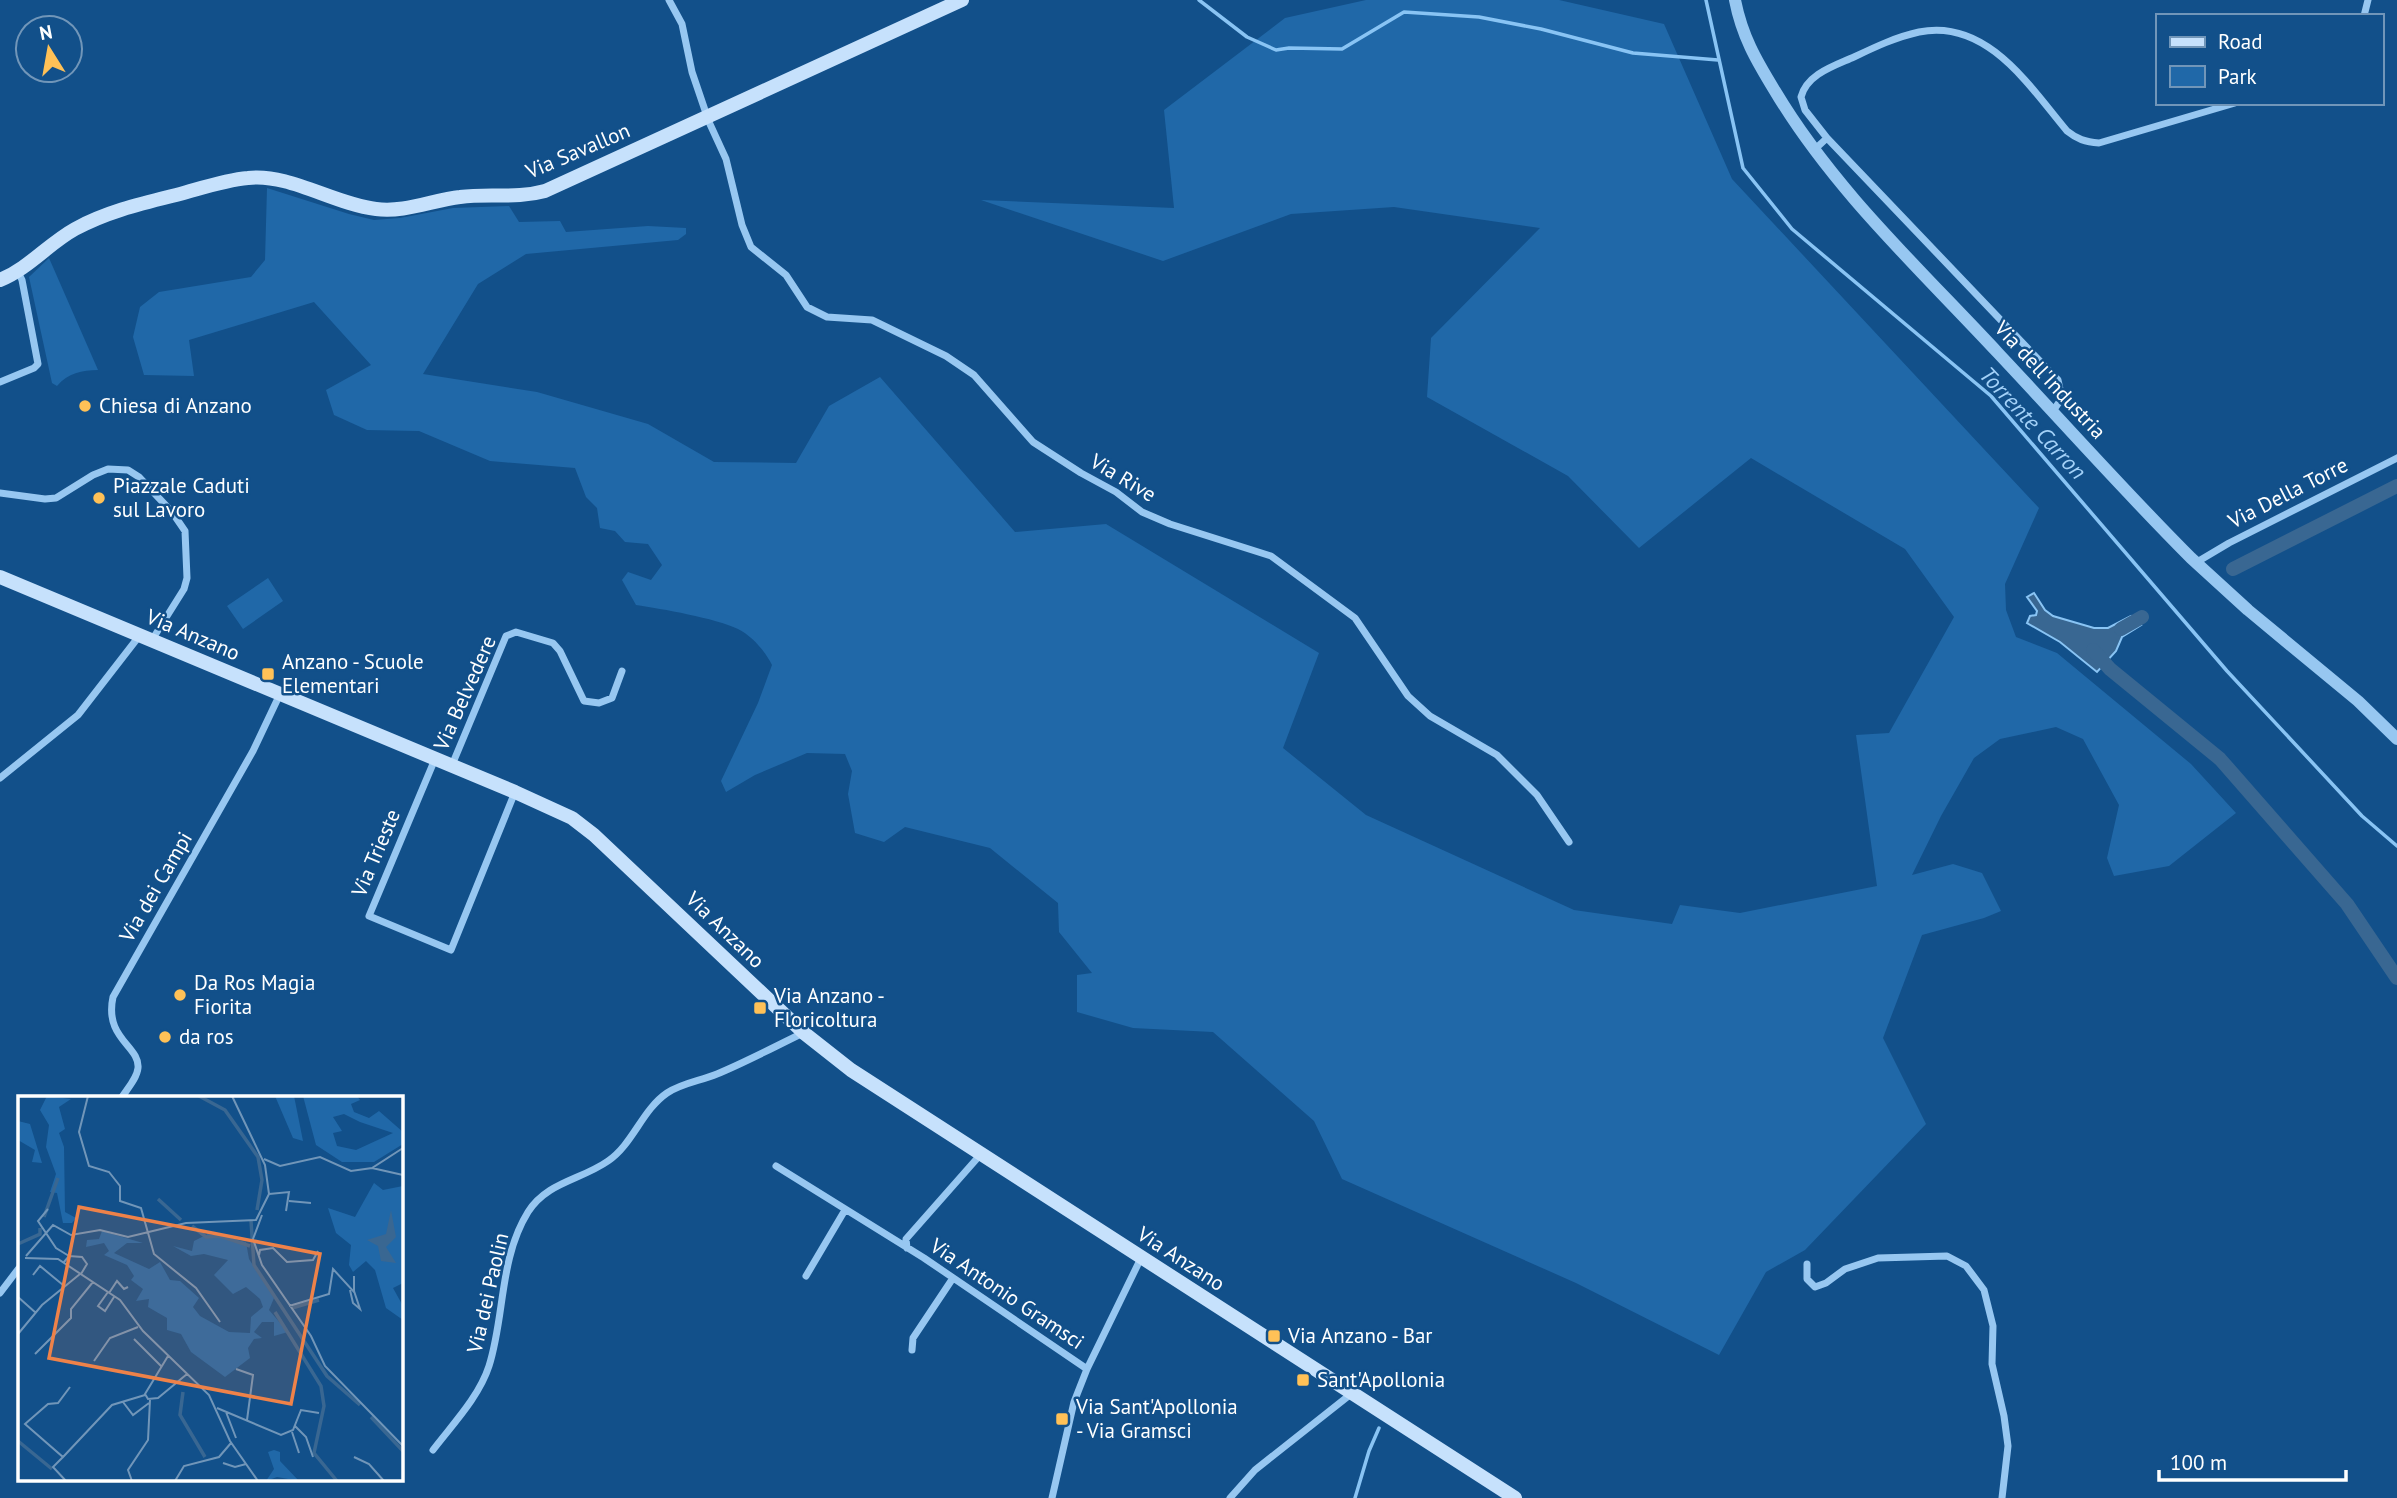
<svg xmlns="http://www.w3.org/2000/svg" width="2397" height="1498" font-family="'PT Sans',sans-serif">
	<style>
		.green { fill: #2068a8 }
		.water { fill: #396792; stroke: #89c4f4; stroke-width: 2 }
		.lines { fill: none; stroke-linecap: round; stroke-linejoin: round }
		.stream { stroke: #89c4f4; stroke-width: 3.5 }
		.canal { stroke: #396792; stroke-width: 14 }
		.minor { stroke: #97c7f1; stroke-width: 7 }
		.tertiary { stroke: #97c7f1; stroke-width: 12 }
		.secondary { stroke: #c6e1fc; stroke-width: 14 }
		.poi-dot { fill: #ffc157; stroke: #12508a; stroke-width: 2.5 }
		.labels { text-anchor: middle; stroke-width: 5; stroke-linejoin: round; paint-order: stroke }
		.street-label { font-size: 21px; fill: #fff; stroke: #12508a }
		.poi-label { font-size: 21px; fill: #fff; stroke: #12508a; text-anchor: start }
		.water-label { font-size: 23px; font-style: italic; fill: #a3d1f8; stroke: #12508a }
		.inset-river { fill: none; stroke: #396792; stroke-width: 3.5 }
		.inset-road { fill: none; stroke: #7196b9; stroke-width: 2 }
		.view { fill: #ee8249; fill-opacity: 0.15; stroke: #ee8249; stroke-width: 3.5 }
		.inset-edge { fill: none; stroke: #fff; stroke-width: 3.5 }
	</style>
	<rect width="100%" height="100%" fill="#12508a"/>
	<path class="green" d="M 1366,0 L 1559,0 L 1664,24 L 1732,179 L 2039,508 L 2005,584 L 2006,610 L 2016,637 L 2057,653 L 2191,764 L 2236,813 L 2169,866 L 2114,876 L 2107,858 L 2119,805 L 2083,739 L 2056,727 L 2000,739 L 1974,758 L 1941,816 L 1912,875 L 1953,864 L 1982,873 L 2001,911 L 1984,918 L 1922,935 L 1883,1038 L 1926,1124 L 1805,1250 L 1766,1272 L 1719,1355 L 1576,1283 L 1342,1179 L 1314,1121 L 1213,1032 L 1133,1028 L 1077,1012 L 1077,975 L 1092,973 L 1059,932 L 1058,903 L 990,848 L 905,827 L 884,842 L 855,833 L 848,794 L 852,771 L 845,754 L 807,753 L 755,775 L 726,792 L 721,781 L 758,703 L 772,665 C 765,651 752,636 738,629 C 715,618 662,609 636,605 L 622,580 L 628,572 L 651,580 L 662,565 L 648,544 L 625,542 L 615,531 L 600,528 L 597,508 L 586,497 L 575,468 L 490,461 L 419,431 L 367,430 L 334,415 L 326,390 L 371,365 L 314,302 L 189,340 L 194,376 L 144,375 L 133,337 L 140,307 L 159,292 L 251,277 L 265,260 L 267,188 L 349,214 L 374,220 L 400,218 L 453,208 L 509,206 L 519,222 L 560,221 L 566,232 L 648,226 L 686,228 L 686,234 L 678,240 L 526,254 L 478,284 L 423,374 L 537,392 L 648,424 L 714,462 L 796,463 L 829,406 L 880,377 L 1015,532 L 1106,524 L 1319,653 L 1283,748 L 1366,815 L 1574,910 L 1672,924 L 1680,905 L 1740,913 L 1877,886 L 1856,735 L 1889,733 L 1954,617 L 1905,549 L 1751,458 L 1639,548 L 1568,476 L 1427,397 L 1431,338 L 1540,228 L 1394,207 L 1291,214 L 1163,261 L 981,200 L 1174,208 L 1164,110 L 1285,18 Z
		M 49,258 L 98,370 C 82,370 68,373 57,386 L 52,383 L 29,277 Z
		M 268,578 L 283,601 L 243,629 L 227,606 Z"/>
	<path class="water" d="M 2034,593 L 2045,610 L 2053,616 L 2094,628 L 2108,628 L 2131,616 L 2141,625 L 2122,637 L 2116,651 L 2097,672 L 2060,642 L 2027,623 L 2030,616 L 2036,615 L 2037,611 L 2027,597 Z"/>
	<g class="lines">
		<path class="stream" d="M 1199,0 L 1247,37 L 1276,50 L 1289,48 L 1342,49 L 1404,12 L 1479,17 L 1541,29 L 1633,53 L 1718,60
			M 1706,0 L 1743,168 L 1792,229 L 1991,396 L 2227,671 L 2362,816 L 2397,846
			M 1355,1498 L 1369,1451 L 1379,1428"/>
		<path class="canal" d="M 2233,569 L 2397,486
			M 2121,629 L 2142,617
			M 2093,650 L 2110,669 L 2220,759 L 2347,904 L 2397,978"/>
		<path class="minor" d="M 669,0 L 682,24 L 692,72 L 709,122 L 726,159 L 742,225 L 751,247 L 786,275 L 807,307 L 827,317 L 872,320 L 946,356 L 974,375 L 1033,442 L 1081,473 L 1116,492 L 1142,512 L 1170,524 L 1271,556 L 1355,618 L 1408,696 L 1430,716 L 1497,755 L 1537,795 L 1569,842
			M 2364,16 L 2368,0
			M 1827,138 L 2058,380 L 2062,398 L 2053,411
			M 1814,150 L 1827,138 L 1805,110 L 1801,97 C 1807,74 1834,66 1854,57 C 1875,47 1896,37 1919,32 C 1987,18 2030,87 2067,131 C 2077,139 2085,142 2099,143 L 2235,103
			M 0,382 L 34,368 L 38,364 L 22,280 L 18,272
			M 0,493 L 45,499 L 56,498 L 93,475 L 108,469 L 128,470 L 139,477 L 172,512 L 185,531 L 187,578 L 184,589 L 152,640
			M 2197,562 L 2229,543 L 2397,458
			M 435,759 L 369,916 L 451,950 L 515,792
			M 452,765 L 506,636 L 516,632 L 553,643 L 560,651 L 584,701 L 599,703 L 612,698 L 622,671
			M 0,778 L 78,715 L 140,635
			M 122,1097 C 128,1088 137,1078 138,1068 C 140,1046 104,1039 113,997 L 253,751 L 280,694
			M 776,1166 L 924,1258 L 1087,1369
			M 907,1248 L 906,1239 L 981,1154
			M 1807,1264 L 1807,1279 L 1815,1287 L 1826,1283 L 1845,1269 L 1878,1258 L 1947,1256 L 1966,1266 L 1984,1290 L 1993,1326 L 1992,1364 L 2004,1416 L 2008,1446 L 2002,1498
			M 806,1276 L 845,1210
			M 0,1293 L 19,1268
			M 912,1350 L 913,1338 L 953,1278
			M 433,1450 C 452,1425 479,1397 489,1366 C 505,1316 499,1259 528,1212 C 547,1182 581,1180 608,1161 C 633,1144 642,1110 667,1093 C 682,1083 700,1081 717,1074 C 746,1062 774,1047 803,1033
			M 1052,1498 L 1074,1402 L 1087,1369 L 1141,1258
			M 1230,1498 L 1255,1470 L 1351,1394"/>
		<path class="tertiary" d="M 1735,0 C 1742,36 1756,60 1775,91 C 1834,190 1920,269 1998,353 C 2062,421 2124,491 2191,558 L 2248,610 L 2358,701 L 2397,739"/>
		<path class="secondary" d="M 0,280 C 29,268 48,244 75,229 C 108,211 144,203 180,194 C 202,188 225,180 248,178 C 289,173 334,204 376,209 C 404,213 433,200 460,197 C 489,193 516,199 545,191 L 962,0
			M 0,577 L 515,792 L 572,818 L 594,835 L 804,1033 L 851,1070 L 1515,1498"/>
	</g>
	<g class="poi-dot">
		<circle cx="85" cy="406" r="7"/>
		<circle cx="99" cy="498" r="7"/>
		<rect x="261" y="667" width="14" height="14" rx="3.5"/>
		<circle cx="180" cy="995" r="7"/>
		<rect x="753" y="1001" width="14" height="14" rx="3.5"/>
		<circle cx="165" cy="1037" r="7"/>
		<rect x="1267" y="1329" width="14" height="14" rx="3.5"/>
		<rect x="1296" y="1373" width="14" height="14" rx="3.5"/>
		<rect x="1055" y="1412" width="14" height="14" rx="3.5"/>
	</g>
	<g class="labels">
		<g class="street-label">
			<text transform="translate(578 151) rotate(-23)" y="7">Via Savallon</text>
			<text transform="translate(2050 380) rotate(47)" y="7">Via dell'Industria</text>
			<text transform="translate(1123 478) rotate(31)" y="7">Via Rive</text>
			<text transform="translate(2288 493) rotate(-27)" y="7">Via Della Torre</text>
			<text transform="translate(193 635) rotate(23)" y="7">Via Anzano</text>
			<text transform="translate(465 693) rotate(-66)" y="7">Via Belvedere</text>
			<text transform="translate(376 853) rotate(-67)" y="7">Via Trieste</text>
			<text transform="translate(156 887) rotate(-60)" y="7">Via dei Campi</text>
			<text transform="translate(725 930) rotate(44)" y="7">Via Anzano</text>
			<text transform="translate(1181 1259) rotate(33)" y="7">Via Anzano</text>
			<text transform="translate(488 1293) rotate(-77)" y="7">Via dei Paolin</text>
			<text transform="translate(1007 1294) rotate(34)" y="7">Via Antonio Gramsci</text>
		</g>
		<g class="poi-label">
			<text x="99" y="413">Chiesa di Anzano</text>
			<text x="113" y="493">Piazzale Caduti<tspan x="113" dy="24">sul Lavoro</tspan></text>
			<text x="282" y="669">Anzano - Scuole<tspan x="282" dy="24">Elementari</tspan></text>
			<text x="194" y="990">Da Ros Magia<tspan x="194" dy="24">Fiorita</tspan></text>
			<text x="774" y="1003">Via Anzano -<tspan x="774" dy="24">Floricoltura</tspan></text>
			<text x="179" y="1044">da ros</text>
			<text x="1288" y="1343">Via Anzano - Bar</text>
			<text x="1317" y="1387">Sant'Apollonia</text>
			<text x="1076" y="1414">Via Sant'Apollonia<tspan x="1076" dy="24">- Via Gramsci</tspan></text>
		</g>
		<g class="water-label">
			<text transform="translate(2033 423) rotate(47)" y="8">Torrente Carron</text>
		</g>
	</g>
	<g transform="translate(18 1096)">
		<rect width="385" height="385" fill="#12508a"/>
		<path d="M 29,0 L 53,3 L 41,11 L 47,33 L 41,37 L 46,51 L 47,116 L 58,122 L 54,127 L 45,127 L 39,97 L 32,96 L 38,78 L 28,51 L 31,29 L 22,14 ZM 257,0 L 276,0 L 285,45 L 275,42 ZM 285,0 L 339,0 L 342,4 L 333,8 L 336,16 L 351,22 L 361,15 L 385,36 L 385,48 L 356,66 L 324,66 L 298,49 ZM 326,18 L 342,26 L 375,37 L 338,54 L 319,50 L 315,37 L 324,35 L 315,21 ZM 0,25 L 12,28 L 24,67 L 14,66 L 17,54 L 0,44 ZM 356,87 L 365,94 L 385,90 L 385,187 L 375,192 L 385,210 L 385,224 L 368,212 L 357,174 L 348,165 L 335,176 L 331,169 L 333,149 L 318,137 L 310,112 L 337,121 ZM 84,135 L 125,147 L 109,147 L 96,157 L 131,173 L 142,166 L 152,184 L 162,185 L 181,202 L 175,211 L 182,220 L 211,236 L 232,237 L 233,221 L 245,211 L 242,203 L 228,191 L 215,198 L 196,179 L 210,164 L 186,158 L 173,160 L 155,150 L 174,155 L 176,145 L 190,138 L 228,146 L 231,163 L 256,202 L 251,214 L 270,236 L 256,240 L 256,226 L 244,226 L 236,236 L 244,242 L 236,243 L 230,252 L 232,262 L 207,281 L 173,256 L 163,238 L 149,234 L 149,222 L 130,211 L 131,203 L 118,205 L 125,193 L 113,184 L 116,180 L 109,169 L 86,159 L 91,155 L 86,147 L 68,151 L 69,144 L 81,143 ZM 256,354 L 262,356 L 262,365 L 281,385 L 259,381 L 248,385 L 256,373 L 250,356 Z" fill="#2068a8" fill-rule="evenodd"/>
		<path d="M 373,114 L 378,141 L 368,151 L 378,167 L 363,165 L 360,150 L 349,144 L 368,138 Z" fill="#396792"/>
		<path class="inset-river" d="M 181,0 L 207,14 L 240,61 L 244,84 L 239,114M 140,103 L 163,124M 26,121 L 40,82M 233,125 L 236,169 L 309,280 L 342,309M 174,130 L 188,141 L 202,140 L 232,150M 0,148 L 22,138 L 22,132M 274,212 L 301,204M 257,216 L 303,290 L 306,310 L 296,357 L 319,385M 165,296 L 162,319 L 187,361M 353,321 L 385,355M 0,345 L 34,373"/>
		<path class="inset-road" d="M 70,0 L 61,36 L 71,70 L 91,76 L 102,90 L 102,105 L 123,112 L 136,158 L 178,192 L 202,226M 246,63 L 262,70 L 302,61 L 333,75 L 354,72 L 385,52M 354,72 L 385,79M 251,98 L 271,96 L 268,115M 271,105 L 293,107M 30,113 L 20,125 L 38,152 L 51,160M 244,119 L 235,143 L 244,169 L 293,240 L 307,270 L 385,350M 241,159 L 242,154 L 255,152 L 269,166 L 295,164 L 300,155M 8,160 L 35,129 L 53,139 L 82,134 L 110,141 L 168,127 L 238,124 L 251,98 L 247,69 L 214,0M 7,162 L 40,163 L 102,204 L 125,235 L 191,299 L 212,345 L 240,385M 46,166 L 51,160 L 64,161 L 69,168 L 63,178M 15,179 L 22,170 L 45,189M 332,194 L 335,207 L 342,213 L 336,195M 90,196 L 80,210 L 87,215 L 96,201M 91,197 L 99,185 L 106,193 L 110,191M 0,201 L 18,217M 271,210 L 311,198 L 315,173 L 336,196 L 336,180M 0,238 L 24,209 L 62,178M 116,243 L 143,270M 17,258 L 53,222 L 53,213 L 75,186M 150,260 L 127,298 L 130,303 L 140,302 L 169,278M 76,265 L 92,242 L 120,231M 218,273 L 235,279 L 229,324M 52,291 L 40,307 L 30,308 L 7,328 L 45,361 L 94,309 L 127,299M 105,306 L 115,319 L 131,307M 199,312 L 263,339 L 275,334 L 283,314 L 301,317M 208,316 L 218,342M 277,330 L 288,341 L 295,361M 274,336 L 281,357M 45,361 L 35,371 L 48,385M 336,361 L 351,368 L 366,385M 205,367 L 217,371 L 228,368M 114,385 L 110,374 L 130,344 L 132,304M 157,385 L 166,370 L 201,361 L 213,347"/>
		<path class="view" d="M 61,111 L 302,158 L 273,308 L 31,262 Z"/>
		<rect width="385" height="385" class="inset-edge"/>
	</g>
	<rect x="2156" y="14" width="228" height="91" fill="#12508a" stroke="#7196b9" stroke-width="2"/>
	<rect x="2170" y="37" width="35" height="10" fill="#c6e1fc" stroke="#7196b9" stroke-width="2"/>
	<text x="2218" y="49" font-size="21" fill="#ffffff">Road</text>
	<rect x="2170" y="66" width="35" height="21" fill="#2068a8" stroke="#7196b9" stroke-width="2"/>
	<text x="2218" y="84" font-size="21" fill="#ffffff">Park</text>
	<g transform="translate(49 49) rotate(349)"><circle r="33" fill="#12508a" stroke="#7196b9" stroke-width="2"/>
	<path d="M0-5L12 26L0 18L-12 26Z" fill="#ffc157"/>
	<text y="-10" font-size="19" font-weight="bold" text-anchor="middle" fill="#ffffff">N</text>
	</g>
	<path d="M2159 1470v10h187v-10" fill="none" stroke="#ffffff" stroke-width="3.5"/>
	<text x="2170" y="1470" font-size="21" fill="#ffffff" stroke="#12508a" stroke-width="5" paint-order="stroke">100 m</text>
</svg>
